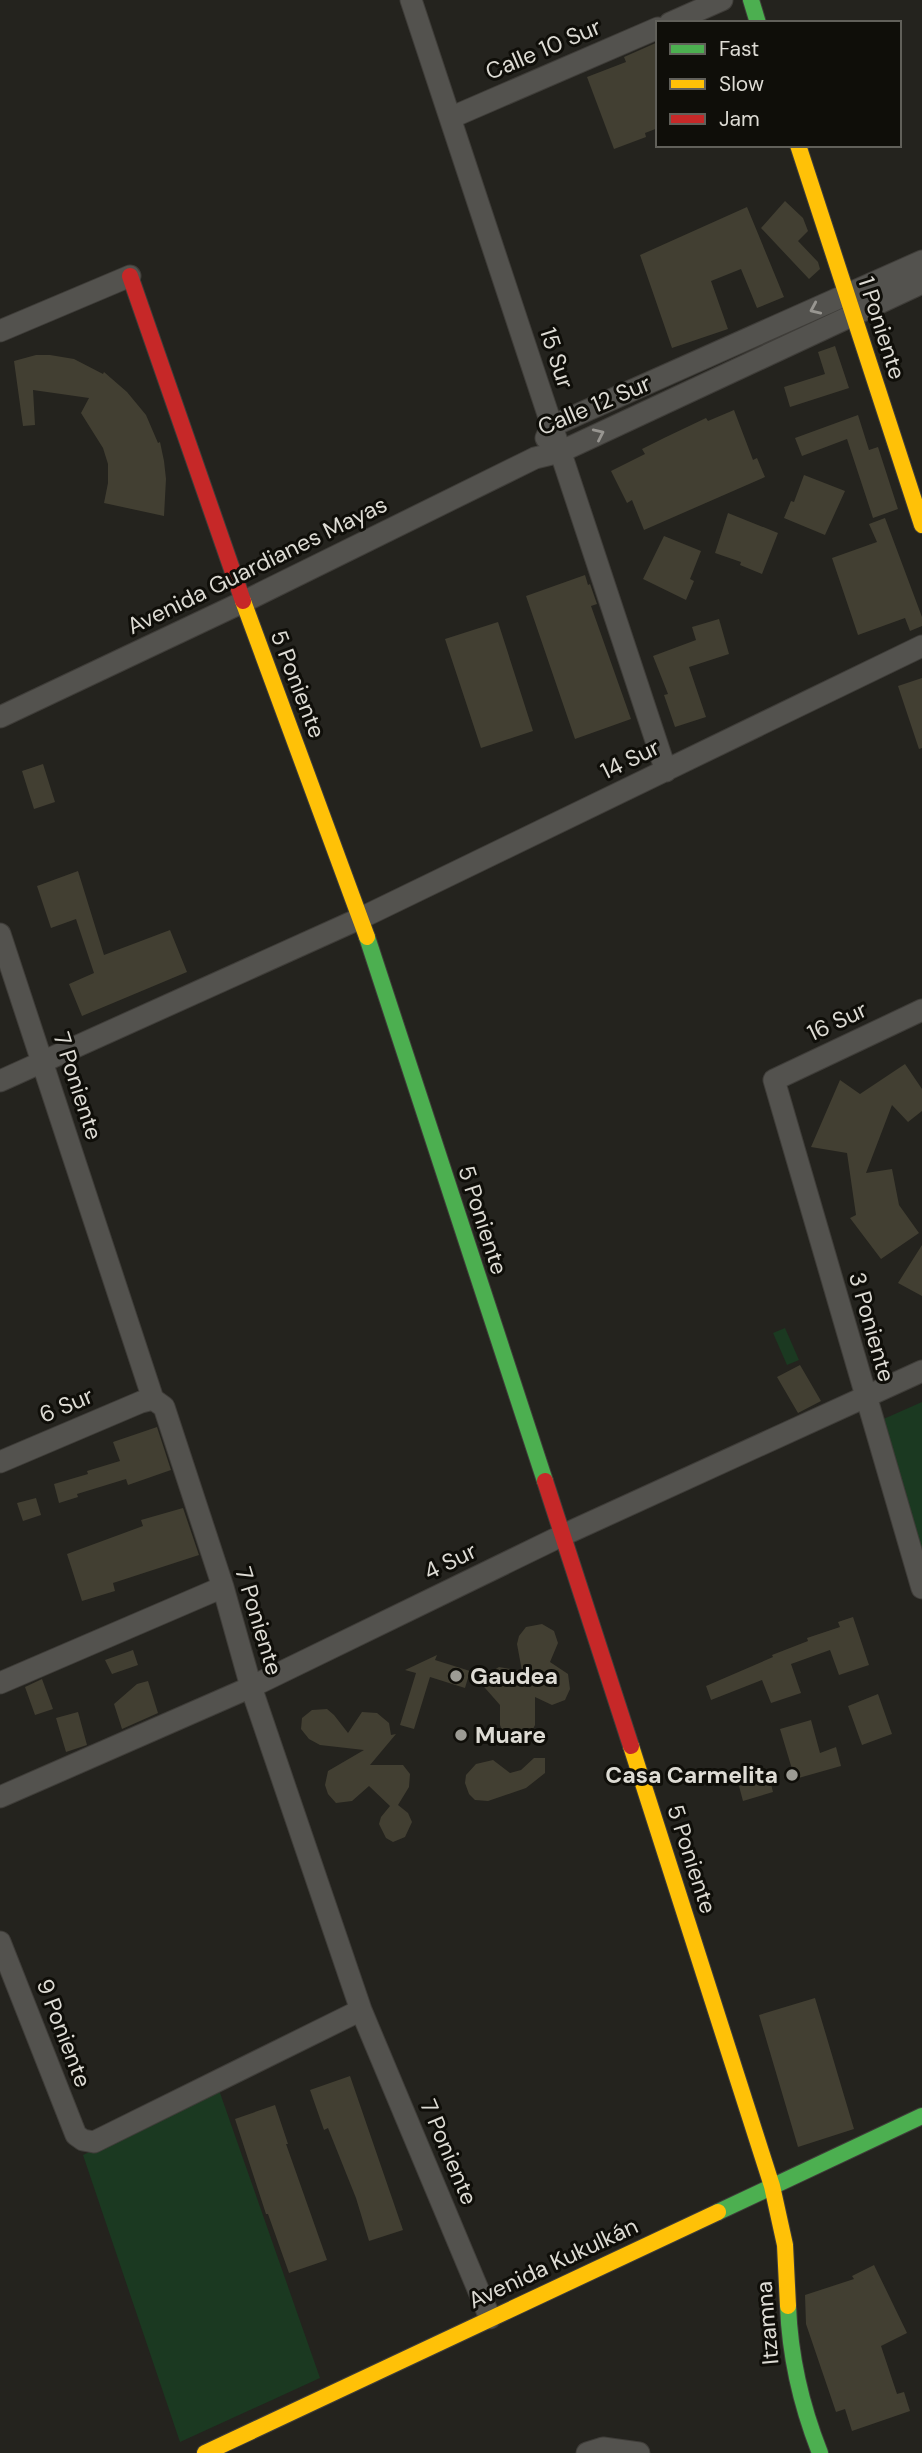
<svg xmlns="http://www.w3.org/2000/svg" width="922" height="2453" font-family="'DM Sans',sans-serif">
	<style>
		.green { fill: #1b3921 }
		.building { fill: #423f32 }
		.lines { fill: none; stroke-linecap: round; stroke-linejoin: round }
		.street-casing { stroke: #3f3d39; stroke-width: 23 }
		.fast-casing { stroke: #3f3d39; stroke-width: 18 }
		.slow-casing { stroke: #3f3d39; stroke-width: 18 }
		.jam-casing { stroke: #3f3d39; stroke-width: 18 }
		.street { stroke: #53524e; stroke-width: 21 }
		.fast { stroke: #4caf50; stroke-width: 16 }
		.slow { stroke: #ffc107; stroke-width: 16 }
		.jam { stroke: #c62828; stroke-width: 16 }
		.oneway { stroke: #989691 }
		.poi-dot { fill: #9c9b94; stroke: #0f0e09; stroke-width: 2.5 }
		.labels { text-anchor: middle; stroke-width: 6; stroke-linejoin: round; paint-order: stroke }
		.street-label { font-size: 23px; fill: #dddbd4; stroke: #0f0e09 }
		.poi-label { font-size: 23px; font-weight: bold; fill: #dddbd4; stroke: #0f0e09; text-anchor: start }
	</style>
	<rect width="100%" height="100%" fill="#24231e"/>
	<path class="green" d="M 785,1328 L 799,1360 L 787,1365 L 773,1333 Z
		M 922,1402 L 922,1550 L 879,1421 Z
		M 219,2090 L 320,2378 L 180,2442 L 83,2155 Z"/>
	<path class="building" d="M 658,42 L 658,128 L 645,133 L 646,137 L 614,149 L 587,77 L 626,62 L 624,57 Z
		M 785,201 L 803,218 L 808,231 L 798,241 L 818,262 L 820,269 L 809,279 L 761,228 Z
		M 747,207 L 784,297 L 757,308 L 741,269 L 711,281 L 728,329 L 672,348 L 640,255 Z
		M 835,346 L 849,388 L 790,407 L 784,387 L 825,374 L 818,352 Z
		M 36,355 L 50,355 L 74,359 L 103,374 L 104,372 L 127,392 L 146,415 L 158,443 L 160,442 L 164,461 L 166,479 L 164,516 L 104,503 L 108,483 L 108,464 L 103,448 L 81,413 L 89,398 L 33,390 L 35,425 L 23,426 L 14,361 Z
		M 734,410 L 753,460 L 757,458 L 765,477 L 644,530 L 632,500 L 627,503 L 611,471 L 645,454 L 642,449 L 664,438 L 706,418 L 708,421 Z
		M 858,415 L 869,450 L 878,447 L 898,509 L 873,518 L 847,439 L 802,456 L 795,438 Z
		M 804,475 L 845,491 L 825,535 L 784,518 L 791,501 L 794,502 Z
		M 728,513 L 778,533 L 762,574 L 740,565 L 741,562 L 715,553 Z
		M 885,518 L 922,617 L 922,626 L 910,631 L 905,618 L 858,635 L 832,558 L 877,542 L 869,524 Z
		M 664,536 L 701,551 L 690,579 L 694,581 L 686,600 L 643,579 Z
		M 585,575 L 588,585 L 590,584 L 597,604 L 591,606 L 631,719 L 575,739 L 526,596 Z
		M 719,619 L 729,654 L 689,667 L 706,717 L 675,727 L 664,695 L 668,694 L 653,656 L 696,640 L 692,627 Z
		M 498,622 L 533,731 L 481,748 L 445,639 Z
		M 922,678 L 922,748 L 919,749 L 898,686 Z
		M 43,764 L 55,802 L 34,809 L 22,771 Z
		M 78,871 L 104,955 L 170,930 L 187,972 L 82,1016 L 69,984 L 94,973 L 76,919 L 51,928 L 37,886 Z
		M 905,1064 L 922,1089 L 922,1111 L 908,1122 L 892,1105 L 866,1173 L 892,1169 L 899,1205 L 919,1233 L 881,1259 L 850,1218 L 856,1215 L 847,1153 L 811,1147 L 840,1080 L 860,1094 Z
		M 922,1245 L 922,1296 L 898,1283 Z
		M 800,1365 L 821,1401 L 798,1413 L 777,1377 Z
		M 157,1427 L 171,1470 L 128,1485 L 126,1479 L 77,1494 L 78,1497 L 59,1503 L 54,1484 L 88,1474 L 87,1471 L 120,1461 L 113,1442 Z
		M 36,1498 L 41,1515 L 23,1521 L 17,1503 Z
		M 183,1508 L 199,1555 L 113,1583 L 115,1591 L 82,1601 L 67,1554 L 143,1526 L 141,1520 Z
		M 853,1617 L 869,1665 L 839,1675 L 830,1650 L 791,1664 L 801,1693 L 771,1703 L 762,1680 L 711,1700 L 706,1686 L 773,1657 L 772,1655 L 808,1641 L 807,1638 L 840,1627 L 838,1622 Z
		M 542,1624 L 554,1631 L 558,1643 L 550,1662 L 568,1674 L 570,1689 L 565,1700 L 552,1705 L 535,1697 L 535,1725 L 532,1731 L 522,1738 L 508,1737 L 503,1733 L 500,1725 L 500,1705 L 478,1680 L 499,1667 L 522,1671 L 517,1644 L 519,1636 L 526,1627 Z
		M 133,1650 L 138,1665 L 112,1674 L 105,1660 Z
		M 437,1655 L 435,1660 L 470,1671 L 465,1688 L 430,1677 L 414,1729 L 400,1725 L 416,1673 L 405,1670 Z
		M 42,1679 L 53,1709 L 35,1715 L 25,1687 Z
		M 148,1681 L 158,1713 L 122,1729 L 114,1704 L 137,1684 Z
		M 878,1694 L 892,1734 L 862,1745 L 848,1706 Z
		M 327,1709 L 334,1715 L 348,1733 L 362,1712 L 377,1713 L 389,1723 L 391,1735 L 396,1734 L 370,1765 L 403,1765 L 410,1774 L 409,1787 L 398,1805 L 408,1813 L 412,1822 L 405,1837 L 393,1842 L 386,1838 L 379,1824 L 381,1817 L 390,1806 L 369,1786 L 352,1801 L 336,1803 L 328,1794 L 325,1785 L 328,1771 L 364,1750 L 320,1745 L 309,1739 L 301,1729 L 302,1718 L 312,1710 Z
		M 78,1712 L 87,1745 L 66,1752 L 56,1718 Z
		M 811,1720 L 820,1753 L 836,1747 L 841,1766 L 795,1779 L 780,1729 Z
		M 534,1758 L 545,1758 L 545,1773 L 526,1788 L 488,1801 L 475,1800 L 469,1794 L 465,1783 L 466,1775 L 476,1764 L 493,1760 L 510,1773 L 521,1770 Z
		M 769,1776 L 773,1792 L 743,1801 L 739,1786 Z
		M 815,1998 L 854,2129 L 798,2147 L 759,2015 Z
		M 350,2076 L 403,2230 L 369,2241 L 356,2198 L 328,2128 L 324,2130 L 310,2090 Z
		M 275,2105 L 288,2144 L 286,2144 L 327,2260 L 289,2273 L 268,2214 L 266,2214 L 235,2119 Z
		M 874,2265 L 907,2333 L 881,2346 L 897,2394 L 904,2392 L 910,2411 L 852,2431 L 845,2409 L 836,2412 L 806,2324 L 805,2295 L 854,2279 L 852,2276 Z"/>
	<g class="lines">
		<defs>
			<path id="street" d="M 411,0 L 666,771
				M 670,23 L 722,0
				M 450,118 L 658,28
				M 0,331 L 130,276
				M 546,438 L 552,426 L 922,261
				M 0,717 L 243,602 L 535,458 L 560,452 L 922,283
				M 0,934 L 153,1399 L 164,1407 L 223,1587 L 251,1687 L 361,2010 L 490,2318
				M 922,1010 L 774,1080 L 922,1588
				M 0,1081 L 361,918 L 922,646
				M 0,1462 L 141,1402 L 153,1399
				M 0,1683 L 223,1587
				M 0,1797 L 251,1687 L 561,1536 L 922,1371
				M 0,1942 L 76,2135 L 83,2140 L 94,2142 L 361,2010
				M 587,2453 L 603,2448 L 639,2453"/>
			<path id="fast" d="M 751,0 L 758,23
				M 367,937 L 545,1481
				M 718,2212 L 922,2116
				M 788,2306 C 790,2358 801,2405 820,2453"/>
			<path id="slow" d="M 798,145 L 922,525
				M 243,601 L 367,937
				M 631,1746 L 772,2186 L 785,2245 L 788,2306
				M 205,2453 L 718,2212"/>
			<path id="jam" d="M 130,276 L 243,601
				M 545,1481 L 631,1746"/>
		</defs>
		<use href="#street" class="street-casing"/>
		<use href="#fast" class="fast-casing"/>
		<use href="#slow" class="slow-casing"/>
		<use href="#jam" class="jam-casing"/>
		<use href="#street" class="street"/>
		<use href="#fast" class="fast"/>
		<use href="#slow" class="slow"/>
		<use href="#jam" class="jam"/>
	</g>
	<defs><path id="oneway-chevron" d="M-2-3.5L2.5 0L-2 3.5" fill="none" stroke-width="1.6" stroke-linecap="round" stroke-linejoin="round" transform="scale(1.75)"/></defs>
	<g class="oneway">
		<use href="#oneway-chevron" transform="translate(815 309) rotate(156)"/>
		<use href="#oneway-chevron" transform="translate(599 434) rotate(-25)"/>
	</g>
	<g class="poi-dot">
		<circle cx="456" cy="1676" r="7"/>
		<circle cx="461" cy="1735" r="7"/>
		<circle cx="792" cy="1775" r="7"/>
	</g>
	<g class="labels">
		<g class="street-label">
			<text transform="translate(543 49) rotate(-23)" y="8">Calle 10 Sur</text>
			<text transform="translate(882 328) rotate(72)" y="8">1 Poniente</text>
			<text transform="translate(557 358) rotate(72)" y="8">15 Sur</text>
			<text transform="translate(594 405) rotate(-23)" y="8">Calle 12 Sur</text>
			<text transform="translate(257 565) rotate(-26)" y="8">Avenida Guardianes Mayas</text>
			<text transform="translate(298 684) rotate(69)" y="8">5 Poniente</text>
			<text transform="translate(630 759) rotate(-26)" y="8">14 Sur</text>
			<text transform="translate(837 1021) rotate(-25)" y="8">16 Sur</text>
			<text transform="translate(78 1086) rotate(72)" y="8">7 Poniente</text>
			<text transform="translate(483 1220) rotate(72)" y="8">5 Poniente</text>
			<text transform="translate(872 1327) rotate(74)" y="8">3 Poniente</text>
			<text transform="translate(66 1405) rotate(-23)" y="8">6 Sur</text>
			<text transform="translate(450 1561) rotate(-26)" y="8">4 Sur</text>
			<text transform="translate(259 1621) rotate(73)" y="8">7 Poniente</text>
			<text transform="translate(692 1859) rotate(72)" y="8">5 Poniente</text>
			<text transform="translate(64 2033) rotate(69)" y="8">9 Poniente</text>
			<text transform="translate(449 2152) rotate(67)" y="8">7 Poniente</text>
			<text transform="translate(553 2263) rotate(-25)" y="8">Avenida Kukulkán</text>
			<text transform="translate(767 2323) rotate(-95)" y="8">Itzamna</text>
		</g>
		<g class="poi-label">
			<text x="470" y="1684">Gaudea</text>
			<text x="475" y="1743">Muare</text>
			<text x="778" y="1783" text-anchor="end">Casa Carmelita</text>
		</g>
	</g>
	<rect x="656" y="21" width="245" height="126" fill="#0f0e09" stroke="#61605a" stroke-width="2"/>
	<rect x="670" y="44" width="35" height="10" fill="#4caf50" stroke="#61605a" stroke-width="2"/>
	<text x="719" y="56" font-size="21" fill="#dddbd4">Fast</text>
	<rect x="670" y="79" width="35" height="10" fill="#ffc107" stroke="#61605a" stroke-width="2"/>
	<text x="719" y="91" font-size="21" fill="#dddbd4">Slow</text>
	<rect x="670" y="114" width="35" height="10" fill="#c62828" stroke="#61605a" stroke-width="2"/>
	<text x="719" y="126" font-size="21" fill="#dddbd4">Jam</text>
</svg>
